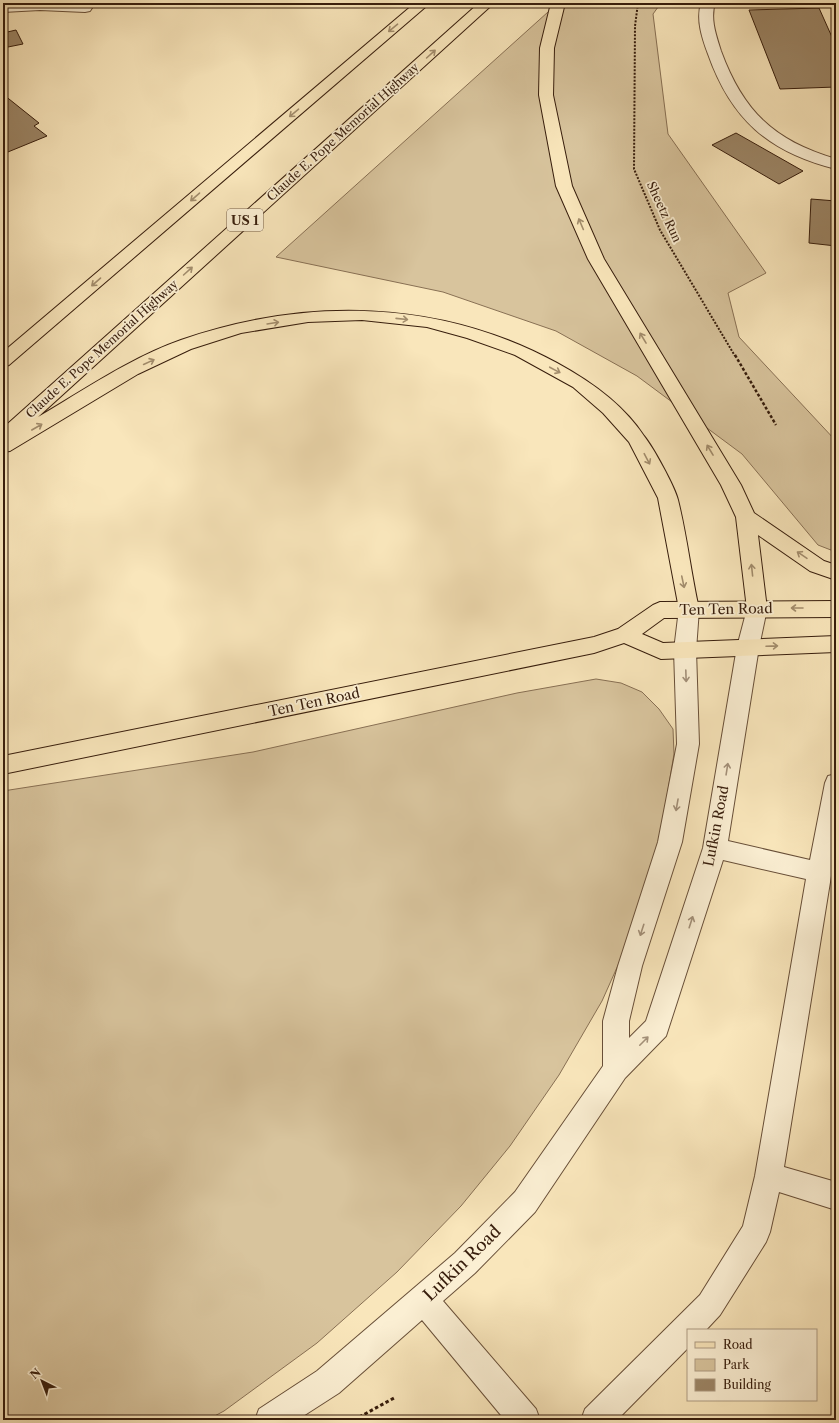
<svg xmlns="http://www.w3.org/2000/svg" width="839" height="1423" font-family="'Libre Caslon Text',serif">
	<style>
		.green { fill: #d8c49d; stroke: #887054 }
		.building { fill: #9c8667; stroke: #371d0c }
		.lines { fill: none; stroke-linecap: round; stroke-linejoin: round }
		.minor-casing { stroke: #684f38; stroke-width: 2 }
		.major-casing { stroke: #371d0c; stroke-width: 2 }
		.highway-casing { stroke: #371d0c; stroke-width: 2 }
		.path-far2 { stroke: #371d0c; stroke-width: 2; stroke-dasharray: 2 1.5; stroke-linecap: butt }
		.path-far1 { stroke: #371d0c; stroke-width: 2.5; stroke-dasharray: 3 2; stroke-linecap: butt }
		.path { stroke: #371d0c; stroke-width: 3; stroke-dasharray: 3.5 2.5; stroke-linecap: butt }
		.minor { fill: #fbefd3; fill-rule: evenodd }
		.major { fill: #f9e6bb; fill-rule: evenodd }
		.highway { fill: #f9e6bb; fill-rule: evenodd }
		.oneway { stroke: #a28c6c }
		.oneway2 { stroke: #a39079 }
		.labels { text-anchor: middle; stroke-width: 3.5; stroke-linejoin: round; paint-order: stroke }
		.far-street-label { font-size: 12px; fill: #371d0c; stroke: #fbefd3 }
		.shield { fill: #fbefd3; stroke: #725c48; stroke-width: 1 }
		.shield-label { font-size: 13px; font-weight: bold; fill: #371d0c }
		.street-label { font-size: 14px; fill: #371d0c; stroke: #fbefd3 }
		.near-street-label { font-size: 17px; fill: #371d0c; stroke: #fbefd3 }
	</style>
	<rect width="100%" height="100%" fill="#f9e6bb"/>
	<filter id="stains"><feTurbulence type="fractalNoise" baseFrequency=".005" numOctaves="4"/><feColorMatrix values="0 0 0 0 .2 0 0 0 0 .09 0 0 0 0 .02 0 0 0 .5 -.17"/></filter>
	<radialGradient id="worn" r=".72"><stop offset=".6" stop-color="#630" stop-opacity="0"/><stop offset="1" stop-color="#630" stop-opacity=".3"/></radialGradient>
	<path class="green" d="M 558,3 L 661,3 L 653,14 L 668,134 L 766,273 L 728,293 L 739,337 L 836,441 L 836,552 L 818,545 L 742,454 L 637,376 L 556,331 L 443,292 L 276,257 Z
		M 596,679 L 621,683 L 642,692 L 659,709 L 673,729 L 674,754 L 658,850 L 636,925 L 602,1001 L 559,1075 L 510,1146 L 461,1206 L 397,1272 L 317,1343 L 224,1411 L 207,1420 L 3,1420 L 3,791 L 253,752 L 517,693 Z"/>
	<path class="building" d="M 819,8 L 836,46 L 836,87 L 780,89 L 749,10 Z
		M 16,30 L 23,44 L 3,48 L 3,33 Z
		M 4,95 L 39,123 L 34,126 L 47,136 L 3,154 Z
		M 736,133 L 803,171 L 779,184 L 712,145 Z
		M 811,199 L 836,201 L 836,246 L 809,243 Z"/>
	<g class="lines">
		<defs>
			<path id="minor" d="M 66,3 L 90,5 L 92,8 L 90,11 L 85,12 L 40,10 L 3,12 L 3,4 Z
				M 701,3 L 715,3 C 710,19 716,35 721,51 C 743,111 774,141 836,159 L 836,169 C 768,152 731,119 708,54 C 702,38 696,20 701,3 Z
				M 689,601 L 696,604 L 699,609 L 696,650 L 699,744 L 682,842 L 642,966 L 629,1021 L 629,1038 L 646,1021 L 703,848 L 737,647 L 747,609 L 750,604 L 757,601 L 764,604 L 767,609 L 759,647 L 728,841 L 810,860 L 825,783 L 828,776 L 836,774 L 836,845 L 784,1167 L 836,1182 L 836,1210 L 779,1192 L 770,1232 L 766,1242 L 720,1315 L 706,1330 L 688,1330 L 688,1348 L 617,1420 L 581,1420 L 585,1409 L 700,1295 L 743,1226 L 755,1176 L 806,879 L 723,860 L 666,1036 L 625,1078 L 535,1212 L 475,1273 L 443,1301 L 536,1409 L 540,1420 L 505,1420 L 422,1320 L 339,1393 L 297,1420 L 255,1420 L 259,1409 L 317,1371 L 455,1253 L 515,1192 L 603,1066 L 603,1021 L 618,966 L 658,842 L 677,744 L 674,650 L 679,609 L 682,604 Z"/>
			<path id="major" d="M 836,601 L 836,617 L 664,618 L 642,634 L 663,643 L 836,636 L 836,652 L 661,659 L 624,643 L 594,653 L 3,774 L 3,756 L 594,637 L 618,629 L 653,605 L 660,602 Z"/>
			<path id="highway" d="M 415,3 L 430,3 L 9,365 L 3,367 L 3,352 Z
				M 479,3 L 494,3 L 38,417 C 84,390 130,358 181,340 C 305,297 440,299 557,363 C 590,381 623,404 644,436 C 653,447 675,487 678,500 C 687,536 691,573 699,609 L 696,614 L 689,617 L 682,614 L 679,609 L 658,498 L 629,442 L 603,413 L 573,387 L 515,355 L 467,338 L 427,327 L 362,320 L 308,322 L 241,333 L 191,349 L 138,374 L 10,451 L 3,452 L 3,428 Z
				M 551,3 L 565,3 L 554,48 L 553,95 L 572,186 L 604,259 L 741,485 L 754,513 L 824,561 L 836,565 L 836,580 L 810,571 L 758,535 L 767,609 L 764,614 L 757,617 L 750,614 L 747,609 L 736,517 L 721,485 L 588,259 L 556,186 L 539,95 L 540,48 Z"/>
		</defs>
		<use href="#minor" class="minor-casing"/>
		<use href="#major" class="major-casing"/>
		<use href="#highway" class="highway-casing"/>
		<path class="path-far2" d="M 638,3 L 635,26 L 634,169 L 660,230 L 735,356"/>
		<path class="path-far1" d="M 735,355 L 776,425"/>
		<path class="path" d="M 354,1420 L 394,1398"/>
		<use href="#minor" class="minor"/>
		<use href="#major" class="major"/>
		<use href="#highway" class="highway"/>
	</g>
	<defs><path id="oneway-shaft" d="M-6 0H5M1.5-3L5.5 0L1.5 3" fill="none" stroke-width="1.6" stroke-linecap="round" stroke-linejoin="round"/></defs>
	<g class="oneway">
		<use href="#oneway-shaft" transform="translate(393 28) rotate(140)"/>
		<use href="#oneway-shaft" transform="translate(431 54) rotate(-42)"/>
		<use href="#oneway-shaft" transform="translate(294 113) rotate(140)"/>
		<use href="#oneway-shaft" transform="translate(195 197) rotate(139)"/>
		<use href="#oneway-shaft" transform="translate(581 224) rotate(-113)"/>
		<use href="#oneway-shaft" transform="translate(188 271) rotate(-42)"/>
		<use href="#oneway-shaft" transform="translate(96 282) rotate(139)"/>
		<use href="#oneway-shaft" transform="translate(402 319) rotate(6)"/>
		<use href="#oneway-shaft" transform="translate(273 323) rotate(-9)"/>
		<use href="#oneway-shaft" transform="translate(643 338) rotate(-121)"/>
		<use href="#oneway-shaft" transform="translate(149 362) rotate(-25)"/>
		<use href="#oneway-shaft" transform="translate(555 370) rotate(28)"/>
		<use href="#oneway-shaft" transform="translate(37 427) rotate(-30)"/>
		<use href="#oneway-shaft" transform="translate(710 450) rotate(-121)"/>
		<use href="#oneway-shaft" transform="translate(647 459) rotate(62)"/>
		<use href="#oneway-shaft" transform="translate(802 555) rotate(-146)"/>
		<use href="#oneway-shaft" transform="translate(752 570) rotate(-96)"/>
		<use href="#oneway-shaft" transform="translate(683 582) rotate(78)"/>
		<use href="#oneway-shaft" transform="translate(797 608) rotate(-180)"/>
		<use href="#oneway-shaft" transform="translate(772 646) rotate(-2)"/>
	</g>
	<g class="oneway2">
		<use href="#oneway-shaft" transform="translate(686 676) rotate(88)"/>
		<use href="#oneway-shaft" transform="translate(727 769) rotate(-81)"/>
		<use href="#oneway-shaft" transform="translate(677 805) rotate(100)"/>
		<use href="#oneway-shaft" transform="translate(691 922) rotate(-72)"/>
		<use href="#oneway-shaft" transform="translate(642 930) rotate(108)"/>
		<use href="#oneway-shaft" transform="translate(644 1041) rotate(-45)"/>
	</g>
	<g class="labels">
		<g class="far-street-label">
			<text transform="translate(343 132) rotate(-42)" y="4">Claude E. Pope Memorial Highway</text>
			<text transform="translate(664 212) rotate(65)" y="4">Sheetz Run</text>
			<text transform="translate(102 349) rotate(-42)" y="4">Claude E. Pope Memorial Highway</text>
		</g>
		<rect class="shield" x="227" y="209" width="36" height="22" rx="3"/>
		<g class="shield-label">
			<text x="245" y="225">US 1</text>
		</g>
		<g class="street-label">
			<text transform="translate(726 609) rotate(-1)" y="5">Ten Ten Road</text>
			<text transform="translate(314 702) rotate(-12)" y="5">Ten Ten Road</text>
			<text transform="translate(716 826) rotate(-79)" y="5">Lufkin Road</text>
		</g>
		<g class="near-street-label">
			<text transform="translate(462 1263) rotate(-44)" y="6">Lufkin Road</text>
		</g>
	</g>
	<rect width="839" height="1423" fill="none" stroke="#f9e6bb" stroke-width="16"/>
	<rect x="4" y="4" width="831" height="1415" fill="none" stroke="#371d0c" stroke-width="2"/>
	<rect x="8" y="8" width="823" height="1407" fill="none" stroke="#371d0c"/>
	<rect x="687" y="1329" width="130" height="72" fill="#fbefd3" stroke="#ad9b83"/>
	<rect x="695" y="1342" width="20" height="6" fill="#f9e6bb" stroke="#ad9b83"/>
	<text x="723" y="1349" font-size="12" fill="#371d0c">Road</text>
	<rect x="695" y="1359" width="20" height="12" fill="#d8c49d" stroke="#ad9b83"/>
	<text x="723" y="1369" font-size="12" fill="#371d0c">Park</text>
	<rect x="695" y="1379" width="20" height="12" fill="#9c8667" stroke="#ad9b83"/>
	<text x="723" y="1389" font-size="12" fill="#371d0c">Building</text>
	<g transform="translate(42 1381) rotate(318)" stroke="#fbefd3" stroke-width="3" paint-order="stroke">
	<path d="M0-3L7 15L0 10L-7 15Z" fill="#371d0c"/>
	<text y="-6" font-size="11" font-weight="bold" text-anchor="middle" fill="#371d0c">N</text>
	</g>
	<rect width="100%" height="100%" filter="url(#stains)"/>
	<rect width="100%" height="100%" fill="url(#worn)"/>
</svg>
